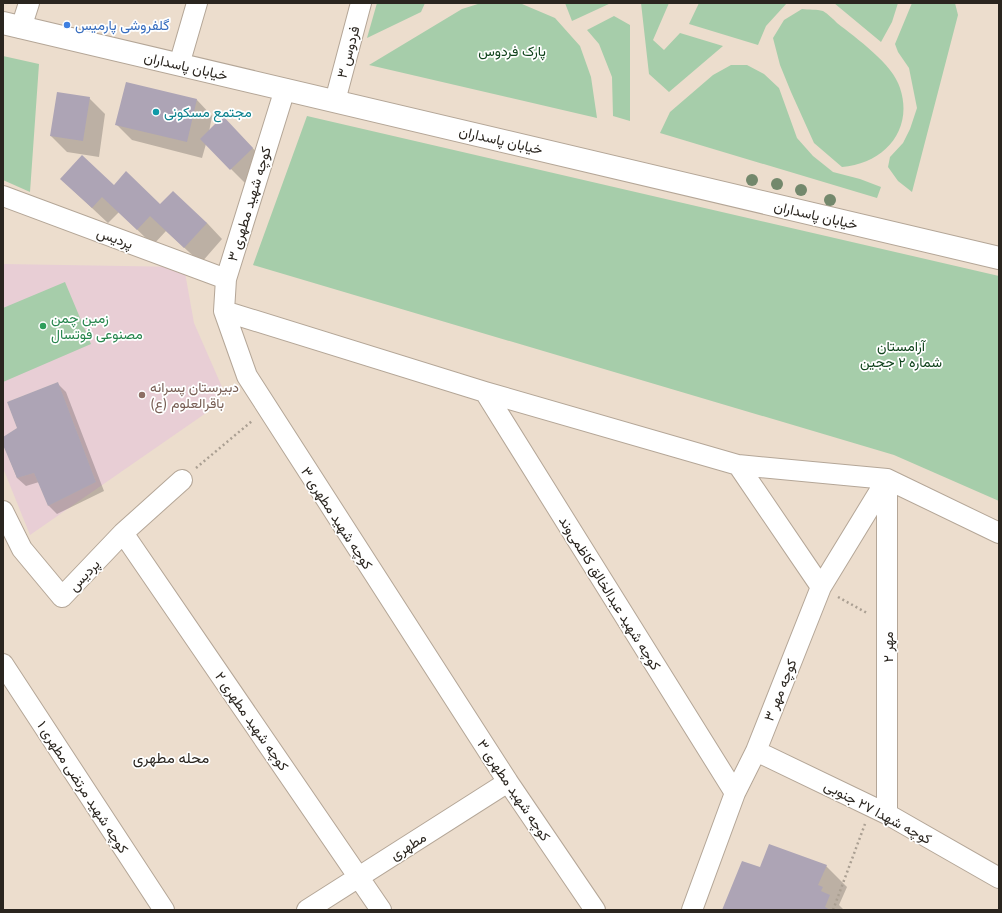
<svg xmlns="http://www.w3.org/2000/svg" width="1002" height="913" font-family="'Nunito Sans',Vazirmatn,sans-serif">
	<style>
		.education { fill: #e8ced5 }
		.green { fill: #a6cdaa }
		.shadow { fill: #0003 }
		.building { fill: #ada4b5 }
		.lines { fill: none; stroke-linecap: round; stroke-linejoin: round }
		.minor-casing { stroke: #b4a697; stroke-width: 22 }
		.major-casing { stroke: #b4a697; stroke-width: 24 }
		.path { stroke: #aa9f92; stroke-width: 2.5; stroke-dasharray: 2 3; stroke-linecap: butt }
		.minor { stroke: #fff; stroke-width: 20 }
		.major { stroke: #fff; stroke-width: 22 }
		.tree { fill: #73886c }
		.shop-dot { fill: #3f7fe0; stroke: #fff; stroke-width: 1.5 }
		.culture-dot { fill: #0f9aa8; stroke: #fff; stroke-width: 1.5 }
		.leisure-dot { fill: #2e9e5b; stroke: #fff; stroke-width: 1.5 }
		.education-dot { fill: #8d6e63; stroke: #fff; stroke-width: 1.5 }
		.labels { text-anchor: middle; stroke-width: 3.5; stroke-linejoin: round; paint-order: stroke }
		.shop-label { font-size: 14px; fill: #366cbe; stroke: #fff; text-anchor: start }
		.park-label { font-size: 14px; fill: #10431c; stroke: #fff }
		.street-label { font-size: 14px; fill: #2a251f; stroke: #fff }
		.culture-label { font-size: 14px; fill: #0d838f; stroke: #fff; text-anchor: start }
		.leisure-label { font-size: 14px; fill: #27864d; stroke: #fff; text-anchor: start }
		.education-label { font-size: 14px; fill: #785e54; stroke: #fff; text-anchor: start }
		.neighbourhood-label { font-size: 15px; fill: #2a251f; stroke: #fff }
	</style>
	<rect width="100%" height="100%" fill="#ecddcd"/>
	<path class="education" d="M 3,264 L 184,267 L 194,323 L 222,387 L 219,404 L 30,535 L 3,468 L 3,445 L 17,478 L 34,473 L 48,506 L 96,482 L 58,382 L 7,402 L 17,428 L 3,437 Z"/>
	<path class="green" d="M 377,3 L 425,3 L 421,12 L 367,38 Z
		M 481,3 L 522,4 L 555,18 L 580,46 L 591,77 L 597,118 L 369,65 L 462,9 Z
		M 565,3 L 611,3 L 572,21 Z
		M 641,3 L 669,3 L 653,40 L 664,50 L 680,33 L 723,46 L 669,92 L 649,74 Z
		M 699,3 L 787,3 L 766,26 L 758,45 L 689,24 Z
		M 834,3 L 898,3 L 892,22 L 881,42 Z
		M 912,3 L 955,3 L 958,15 L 912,192 L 898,181 L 888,167 L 890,157 L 903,143 L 910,129 L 917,108 L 909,68 L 898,52 L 895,44 Z
		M 802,9 C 808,10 817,9 823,11 C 828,14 833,19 837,23 C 856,38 893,64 900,88 C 914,130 884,164 842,167 L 814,143 L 791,92 L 780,65 L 773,38 L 784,20 Z
		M 614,16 L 630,25 L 630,121 L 613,116 L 612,77 L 599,44 L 587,30 Z
		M 3,56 L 39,64 L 30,192 L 3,180 Z
		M 731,65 L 747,65 L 764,74 L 779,88 L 797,138 L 813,156 L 833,172 L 860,179 L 881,187 L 877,198 L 660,133 L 670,112 L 713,75 Z
		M 307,116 L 999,276 L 999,501 L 894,455 L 253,265 Z
		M 65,282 L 91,344 L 3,382 L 3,308 Z"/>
	<path class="shadow" d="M 89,98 L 105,114 L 99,157 L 67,152 L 51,136 Z
		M 197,100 L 212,116 L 209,132 L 239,134 L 268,164 L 247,185 L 206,144 L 202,158 L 132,140 L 116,124 Z
		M 61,179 L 114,186 L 207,223 L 222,239 L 201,263 L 166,231 L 153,245 L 119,212 L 108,223 Z
		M 58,384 L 66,392 L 104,491 L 57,514 L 49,506 L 39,482 L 26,486 L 17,478 L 3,442 L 3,438 L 18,429 Z
		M 826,866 L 847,887 L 839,905 L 844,910 L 723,910 L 760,868 Z"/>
	<path class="building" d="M 126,82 L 197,99 L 187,142 L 115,125 Z
		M 57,92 L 90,97 L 83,141 L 50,136 Z
		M 223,116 L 253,148 L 230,170 L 200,139 Z
		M 82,155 L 114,185 L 126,171 L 160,204 L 173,191 L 207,223 L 184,248 L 150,216 L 137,230 L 102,197 L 92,208 L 60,179 Z
		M 58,382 L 96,482 L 48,506 L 34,473 L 17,478 L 3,445 L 3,437 L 17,428 L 7,402 Z
		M 769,844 L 827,865 L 818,885 L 823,887 L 821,891 L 830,895 L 825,907 L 830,910 L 722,910 L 742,861 L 760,867 Z"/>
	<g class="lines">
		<defs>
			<path id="minor" d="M 21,28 L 29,3
				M 179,65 L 197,3
				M 285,89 L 226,279 L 224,311 L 247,376 L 508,782 L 595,910
				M 335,101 L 361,3
				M 3,196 L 226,279
				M 224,311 L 485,392 L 738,465 L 887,479 L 999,533
				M 485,392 L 735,793
				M 738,465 L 821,587
				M 887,479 L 887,814
				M 3,511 L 22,549 L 62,597 L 123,533 L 182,480
				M 123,533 L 381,910
				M 3,664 L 164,910
				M 756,751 L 887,814 L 999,878
				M 307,910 L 508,782
				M 692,910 L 735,793 L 756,751 L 821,587 L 887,479"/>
			<path id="major" d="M 3,23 L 999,258"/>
		</defs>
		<use href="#minor" class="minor-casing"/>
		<use href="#major" class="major-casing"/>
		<path class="path" d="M 196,468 L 252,421
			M 838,597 L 867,613
			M 833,910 L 865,824"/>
		<use href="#minor" class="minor"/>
		<use href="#major" class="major"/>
	</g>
	<g class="tree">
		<circle cx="752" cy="180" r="6"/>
		<circle cx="777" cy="184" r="6"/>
		<circle cx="801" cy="190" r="6"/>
		<circle cx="830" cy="200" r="6"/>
	</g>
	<circle class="shop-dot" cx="67" cy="25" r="4"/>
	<circle class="culture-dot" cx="156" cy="112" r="4"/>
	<circle class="leisure-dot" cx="43" cy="326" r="4"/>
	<circle class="education-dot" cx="142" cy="395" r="4"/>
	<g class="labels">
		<g class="shop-label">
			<text x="75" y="30">گلفروشی پارمیس</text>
		</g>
		<g class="park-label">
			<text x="512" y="56">پارک فردوس</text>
			<text x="901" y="351">آرامستان<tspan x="901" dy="16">شماره ۲ ججین</tspan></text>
		</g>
		<g class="street-label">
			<text transform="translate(348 52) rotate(-75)" y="5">فردوس ۳</text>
			<text transform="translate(186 66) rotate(13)" y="5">خیابان پاسداران</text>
			<text transform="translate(501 140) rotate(13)" y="5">خیابان پاسداران</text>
			<text transform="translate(249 204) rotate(-73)" y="5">کوچه شهید مطهری ۳</text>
			<text transform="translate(816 215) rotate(13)" y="5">خیابان پاسداران</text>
			<text transform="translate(115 238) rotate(20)" y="5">پردیس</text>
			<text transform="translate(337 518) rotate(57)" y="5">کوچه شهید مطهری ۳</text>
			<text transform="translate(84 575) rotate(-47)" y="5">پردیس</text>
			<text transform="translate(610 593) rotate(58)" y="5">کوچه شهید عبدالخالق کاظمی‌وند</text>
			<text transform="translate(888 647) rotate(-90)" y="5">مهر ۲</text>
			<text transform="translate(780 690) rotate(-68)" y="5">کوچه مهر ۳</text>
			<text transform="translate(252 721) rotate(55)" y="5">کوچه شهید مطهری ۲</text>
			<text transform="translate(83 787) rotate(57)" y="5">کوچه شهید مرتضی مطهری ۱</text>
			<text transform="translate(514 790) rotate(56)" y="5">کوچه شهید مطهری ۳</text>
			<text transform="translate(878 812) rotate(28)" y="5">کوچه شهدا ۲۷ جنوبی</text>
			<text transform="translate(408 846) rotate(-32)" y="5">مطهری</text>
		</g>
		<g class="culture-label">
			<text x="164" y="117">مجتمع مسکونی</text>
		</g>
		<g class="leisure-label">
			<text x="51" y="323">زمین چمن<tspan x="51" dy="16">مصنوعی فوتسال</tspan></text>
		</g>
		<g class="education-label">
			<text x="150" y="392">دبیرستان پسرانه<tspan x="150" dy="16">باقرالعلوم (ع)</tspan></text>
		</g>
		<g class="neighbourhood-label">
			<text x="171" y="763">محله مطهری</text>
		</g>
	</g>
	<rect width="1002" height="913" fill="none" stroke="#2a251f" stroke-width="8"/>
</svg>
